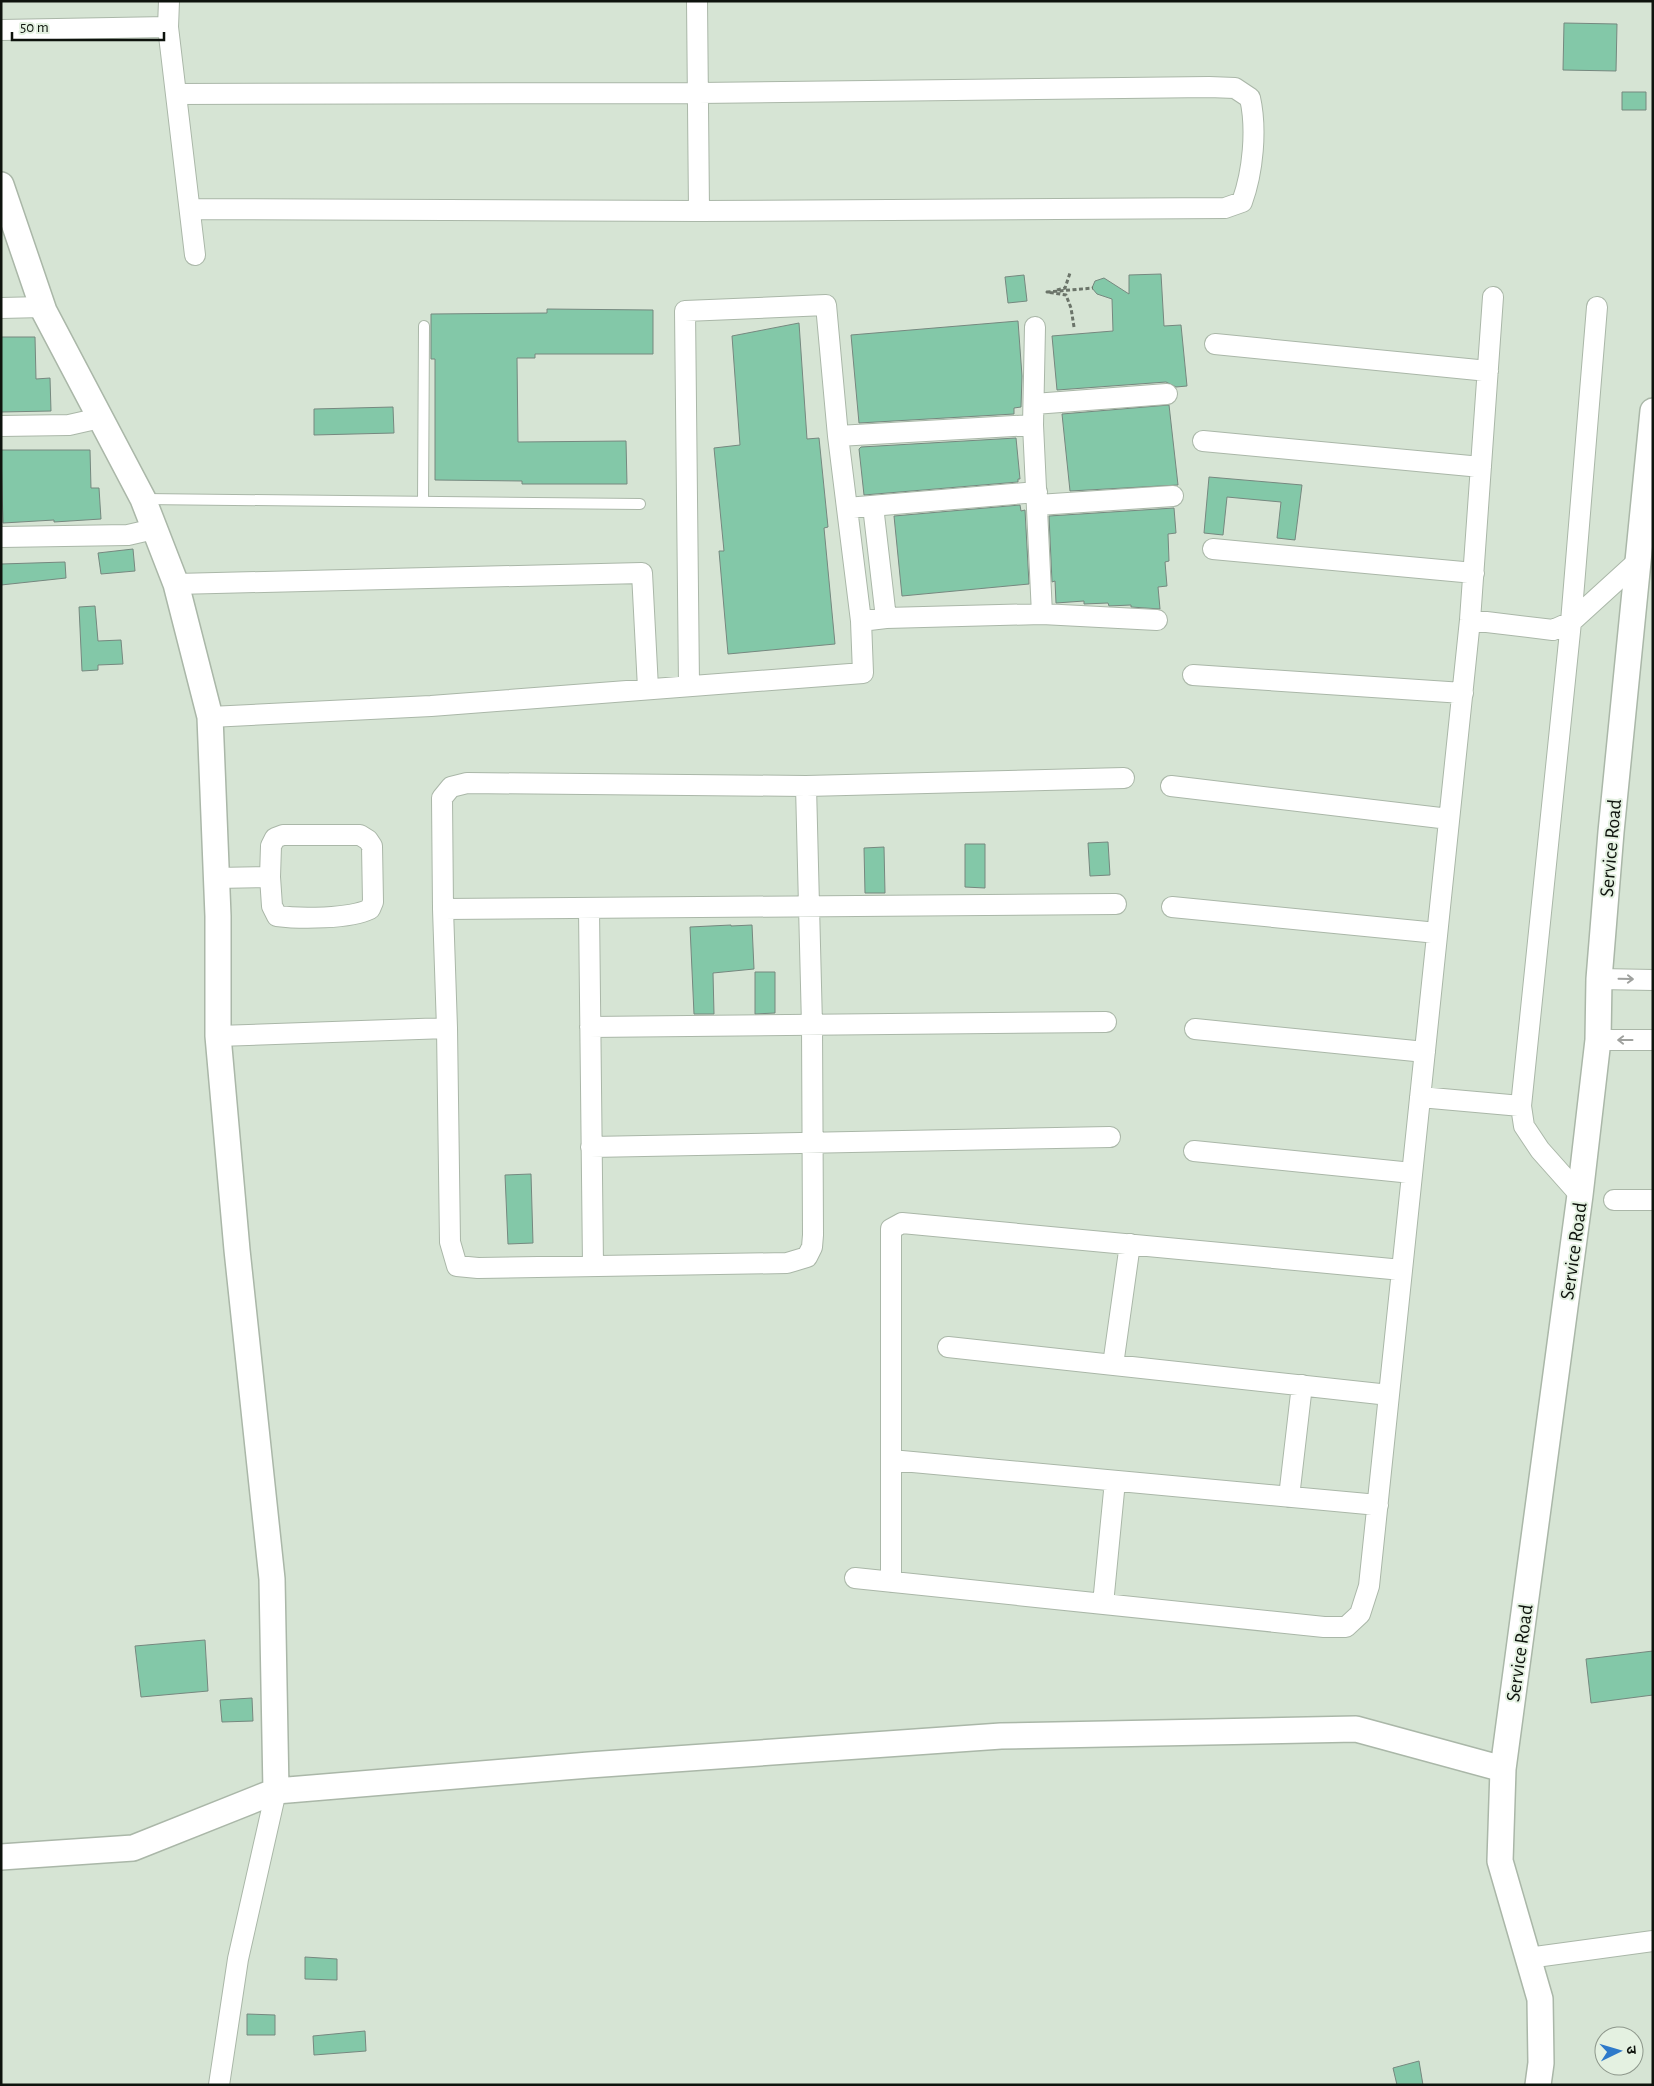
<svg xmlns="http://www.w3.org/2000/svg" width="1654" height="2086" font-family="'Alegreya Sans','Noto Sans Devanagari',sans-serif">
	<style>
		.building { fill: #83c8a8; stroke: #76887f }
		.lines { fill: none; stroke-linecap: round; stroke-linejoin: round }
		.service-casing { stroke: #aab7a8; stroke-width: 12 }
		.minor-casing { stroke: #aab7a8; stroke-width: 22 }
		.tertiary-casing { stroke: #aab7a8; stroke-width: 28 }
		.path { stroke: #6b7469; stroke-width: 3; stroke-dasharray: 4 2.5; stroke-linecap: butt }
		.service { stroke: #fff; stroke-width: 10 }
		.minor { stroke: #fff; stroke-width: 20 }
		.tertiary { stroke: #fff; stroke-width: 25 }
		.oneway { stroke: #9fa19e }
		.labels { text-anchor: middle; stroke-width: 4; stroke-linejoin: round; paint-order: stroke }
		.street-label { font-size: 20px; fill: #0e130d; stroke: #e4f1e1 }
	</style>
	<rect width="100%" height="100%" fill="#d6e4d4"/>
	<path class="building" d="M 1564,23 L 1617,24 L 1616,71 L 1563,70 Z
		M 1622,92 L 1646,92 L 1646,110 L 1622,110 Z
		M 1161,274 L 1164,326 L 1181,325 L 1187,386 L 1176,387 L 1166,382 L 1057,390 L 1052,336 L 1113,331 L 1112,299 L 1097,294 L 1092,288 L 1095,281 L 1104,278 L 1129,294 L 1129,275 Z
		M 1024,275 L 1027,301 L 1008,303 L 1005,277 Z
		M 547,309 L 653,310 L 653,354 L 535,354 L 535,358 L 517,358 L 518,442 L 626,441 L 627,484 L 522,484 L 522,481 L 435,480 L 435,359 L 431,359 L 431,314 L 547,313 Z
		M 1018,321 L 1022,376 L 1021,407 L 1014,408 L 1014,414 L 859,423 L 851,335 Z
		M 799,323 L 807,439 L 819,438 L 828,527 L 824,528 L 835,644 L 728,654 L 719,551 L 724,551 L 714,448 L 740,445 L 732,336 Z
		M 1,337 L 35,337 L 36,379 L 50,378 L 51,411 L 1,412 Z
		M 1169,405 L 1178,485 L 1070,491 L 1062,414 Z
		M 393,407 L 394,433 L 314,435 L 314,409 Z
		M 1016,438 L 1020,479 L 1018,479 L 1018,482 L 864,495 L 859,449 L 861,447 Z
		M 1,450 L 90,450 L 91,488 L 99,488 L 101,519 L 54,522 L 54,520 L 3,523 Z
		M 1209,477 L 1302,485 L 1295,540 L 1277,538 L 1281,502 L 1227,497 L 1223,535 L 1204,533 Z
		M 1020,505 L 1021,511 L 1025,510 L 1029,584 L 902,596 L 894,516 Z
		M 1174,508 L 1176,533 L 1168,534 L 1169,561 L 1165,562 L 1167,586 L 1158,587 L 1160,609 L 1131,607 L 1131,605 L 1109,606 L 1108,603 L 1084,604 L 1084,601 L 1056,603 L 1055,581 L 1052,582 L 1049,516 Z
		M 133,549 L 135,571 L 101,574 L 98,553 Z
		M 65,562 L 66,578 L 1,585 L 1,564 Z
		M 95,606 L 98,641 L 121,640 L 123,664 L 98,665 L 98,670 L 82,671 L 79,607 Z
		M 1108,842 L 1110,875 L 1090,876 L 1088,843 Z
		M 965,844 L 985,844 L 985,888 L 965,887 Z
		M 884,847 L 885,893 L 865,893 L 864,848 Z
		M 731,925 L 731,926 L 752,925 L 754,969 L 713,973 L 714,1014 L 694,1014 L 690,927 Z
		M 755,972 L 775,972 L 775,1013 L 755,1014 Z
		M 531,1174 L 533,1243 L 508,1244 L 505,1175 Z
		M 205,1640 L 208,1691 L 141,1697 L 135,1646 Z
		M 1653,1651 L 1653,1695 L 1591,1703 L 1586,1659 Z
		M 252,1698 L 253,1721 L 222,1722 L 220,1700 Z
		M 305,1957 L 337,1959 L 337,1980 L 305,1979 Z
		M 247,2014 L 275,2015 L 275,2035 L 247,2035 Z
		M 365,2031 L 366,2051 L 314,2055 L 313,2036 Z
		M 1419,2061 L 1423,2085 L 1397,2085 L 1393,2068 Z"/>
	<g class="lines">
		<defs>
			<path id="service" d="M 144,499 L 640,504
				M 423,502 L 424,326"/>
			<path id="minor" d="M 169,1 L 168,27 L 195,255
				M 697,1 L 699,211
				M 1,30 L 168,27
				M 176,94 L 698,93 L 1209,87 L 1235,88 L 1250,98 C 1257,129 1253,172 1242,202 L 1225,208 L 699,211 L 190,209
				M 1,308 L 43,307
				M 1215,344 L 1488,371
				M 1034,404 L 1167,394
				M 1,426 L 69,425 L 100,418
				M 1203,441 L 1481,467
				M 1038,505 L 1173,496
				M 873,506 L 886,618
				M 847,508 L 1037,492
				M 1,537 L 128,535 L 154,529
				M 1213,549 L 1474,573
				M 176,584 L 642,573 L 648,688
				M 1042,614 L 1157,620
				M 1470,620 L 1553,630 L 1571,622 L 1638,561
				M 861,621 L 838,436 L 1033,425
				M 1193,675 L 1463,693
				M 689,685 L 685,311 L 826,305 L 838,436
				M 210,717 L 431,706 L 863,673 L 861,621 L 886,618 L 1042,614 L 1033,425 L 1035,327
				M 1171,786 L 1449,819
				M 216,878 L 270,877 L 271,846 L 275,838 L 283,835 L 360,835 L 368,840 L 372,846 L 373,902 L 370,909 C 350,919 300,919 277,916 L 272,906 L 270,877
				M 1172,907 L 1437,933
				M 589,908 L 593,1266
				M 443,909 L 442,798 L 451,787 L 467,783 L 806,786 L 1124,778
				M 1599,979 L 1653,980
				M 590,1027 L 1106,1022
				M 447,1028 L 450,1242 L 457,1266 L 478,1268 L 787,1263 L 807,1257 L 812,1247 L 813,1235 L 812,1025 L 806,786
				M 1195,1029 L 1425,1052
				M 218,1036 L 447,1028 L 443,909 L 1116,904
				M 1598,1040 L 1653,1040
				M 1420,1097 L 1521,1106
				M 591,1147 L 1110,1137
				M 1194,1151 L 1412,1173
				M 1580,1195 L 1540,1150 L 1524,1126 L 1521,1106 L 1571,622 L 1597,307
				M 1614,1200 L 1653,1200
				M 948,1347 L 1389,1395
				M 1113,1365 L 1130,1244
				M 891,1460 L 1378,1505
				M 1289,1497 L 1302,1385
				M 855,1578 L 1324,1627 L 1346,1627 L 1360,1614 L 1369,1586 L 1470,620 L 1493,297
				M 891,1582 L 891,1229 L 902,1223 L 1402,1270
				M 1103,1604 L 1115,1481
				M 1528,1958 L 1653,1941
				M 219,2085 L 238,1959 L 276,1791"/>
			<path id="tertiary" d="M 1,185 L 44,311 L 143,499 L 176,584 L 210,717 L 218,916 L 218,1036 L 237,1250 L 272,1579 L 276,1791
				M 1,1857 L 133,1848 L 276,1791 L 589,1765 L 1001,1736 L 1356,1729 L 1503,1769
				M 1538,2085 L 1541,2063 L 1540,1999 L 1500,1861 L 1503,1769 L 1580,1195 L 1598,1040 L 1599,979 L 1611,832 L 1653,411"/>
		</defs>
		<use href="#service" class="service-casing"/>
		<use href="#minor" class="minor-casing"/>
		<use href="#tertiary" class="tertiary-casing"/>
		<path class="path" d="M 1057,290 L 1065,288 L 1070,273
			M 1074,327 L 1071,308 L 1066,295 L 1047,292 L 1093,288"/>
		<use href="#service" class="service"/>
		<use href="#minor" class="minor"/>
		<use href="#tertiary" class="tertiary"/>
	</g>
	<defs><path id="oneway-shaft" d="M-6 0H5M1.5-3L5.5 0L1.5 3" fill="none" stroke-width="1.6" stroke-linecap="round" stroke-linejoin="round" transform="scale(1.25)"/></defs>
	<g class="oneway">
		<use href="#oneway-shaft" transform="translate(1626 979) rotate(1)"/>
		<use href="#oneway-shaft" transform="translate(1625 1040) rotate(180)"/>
	</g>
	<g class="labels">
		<g class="street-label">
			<text transform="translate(1610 848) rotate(-85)" y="7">Service Road</text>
			<text transform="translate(1573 1251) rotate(-82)" y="7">Service Road</text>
			<text transform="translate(1519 1653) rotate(-82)" y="7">Service Road</text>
		</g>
	</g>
	<rect width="1654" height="2086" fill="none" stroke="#0e130d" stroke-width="5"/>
	<g transform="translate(1619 2051) rotate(85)"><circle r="24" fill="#e4f1e1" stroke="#8e988c"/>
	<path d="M0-4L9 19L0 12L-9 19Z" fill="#2e7aca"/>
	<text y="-8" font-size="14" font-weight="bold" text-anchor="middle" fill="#0e130d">उ</text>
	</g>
	<path d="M12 32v8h152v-8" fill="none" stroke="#0e130d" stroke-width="2.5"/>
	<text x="20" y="32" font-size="15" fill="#0e130d" stroke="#e4f1e1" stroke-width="4" paint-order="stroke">50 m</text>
</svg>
